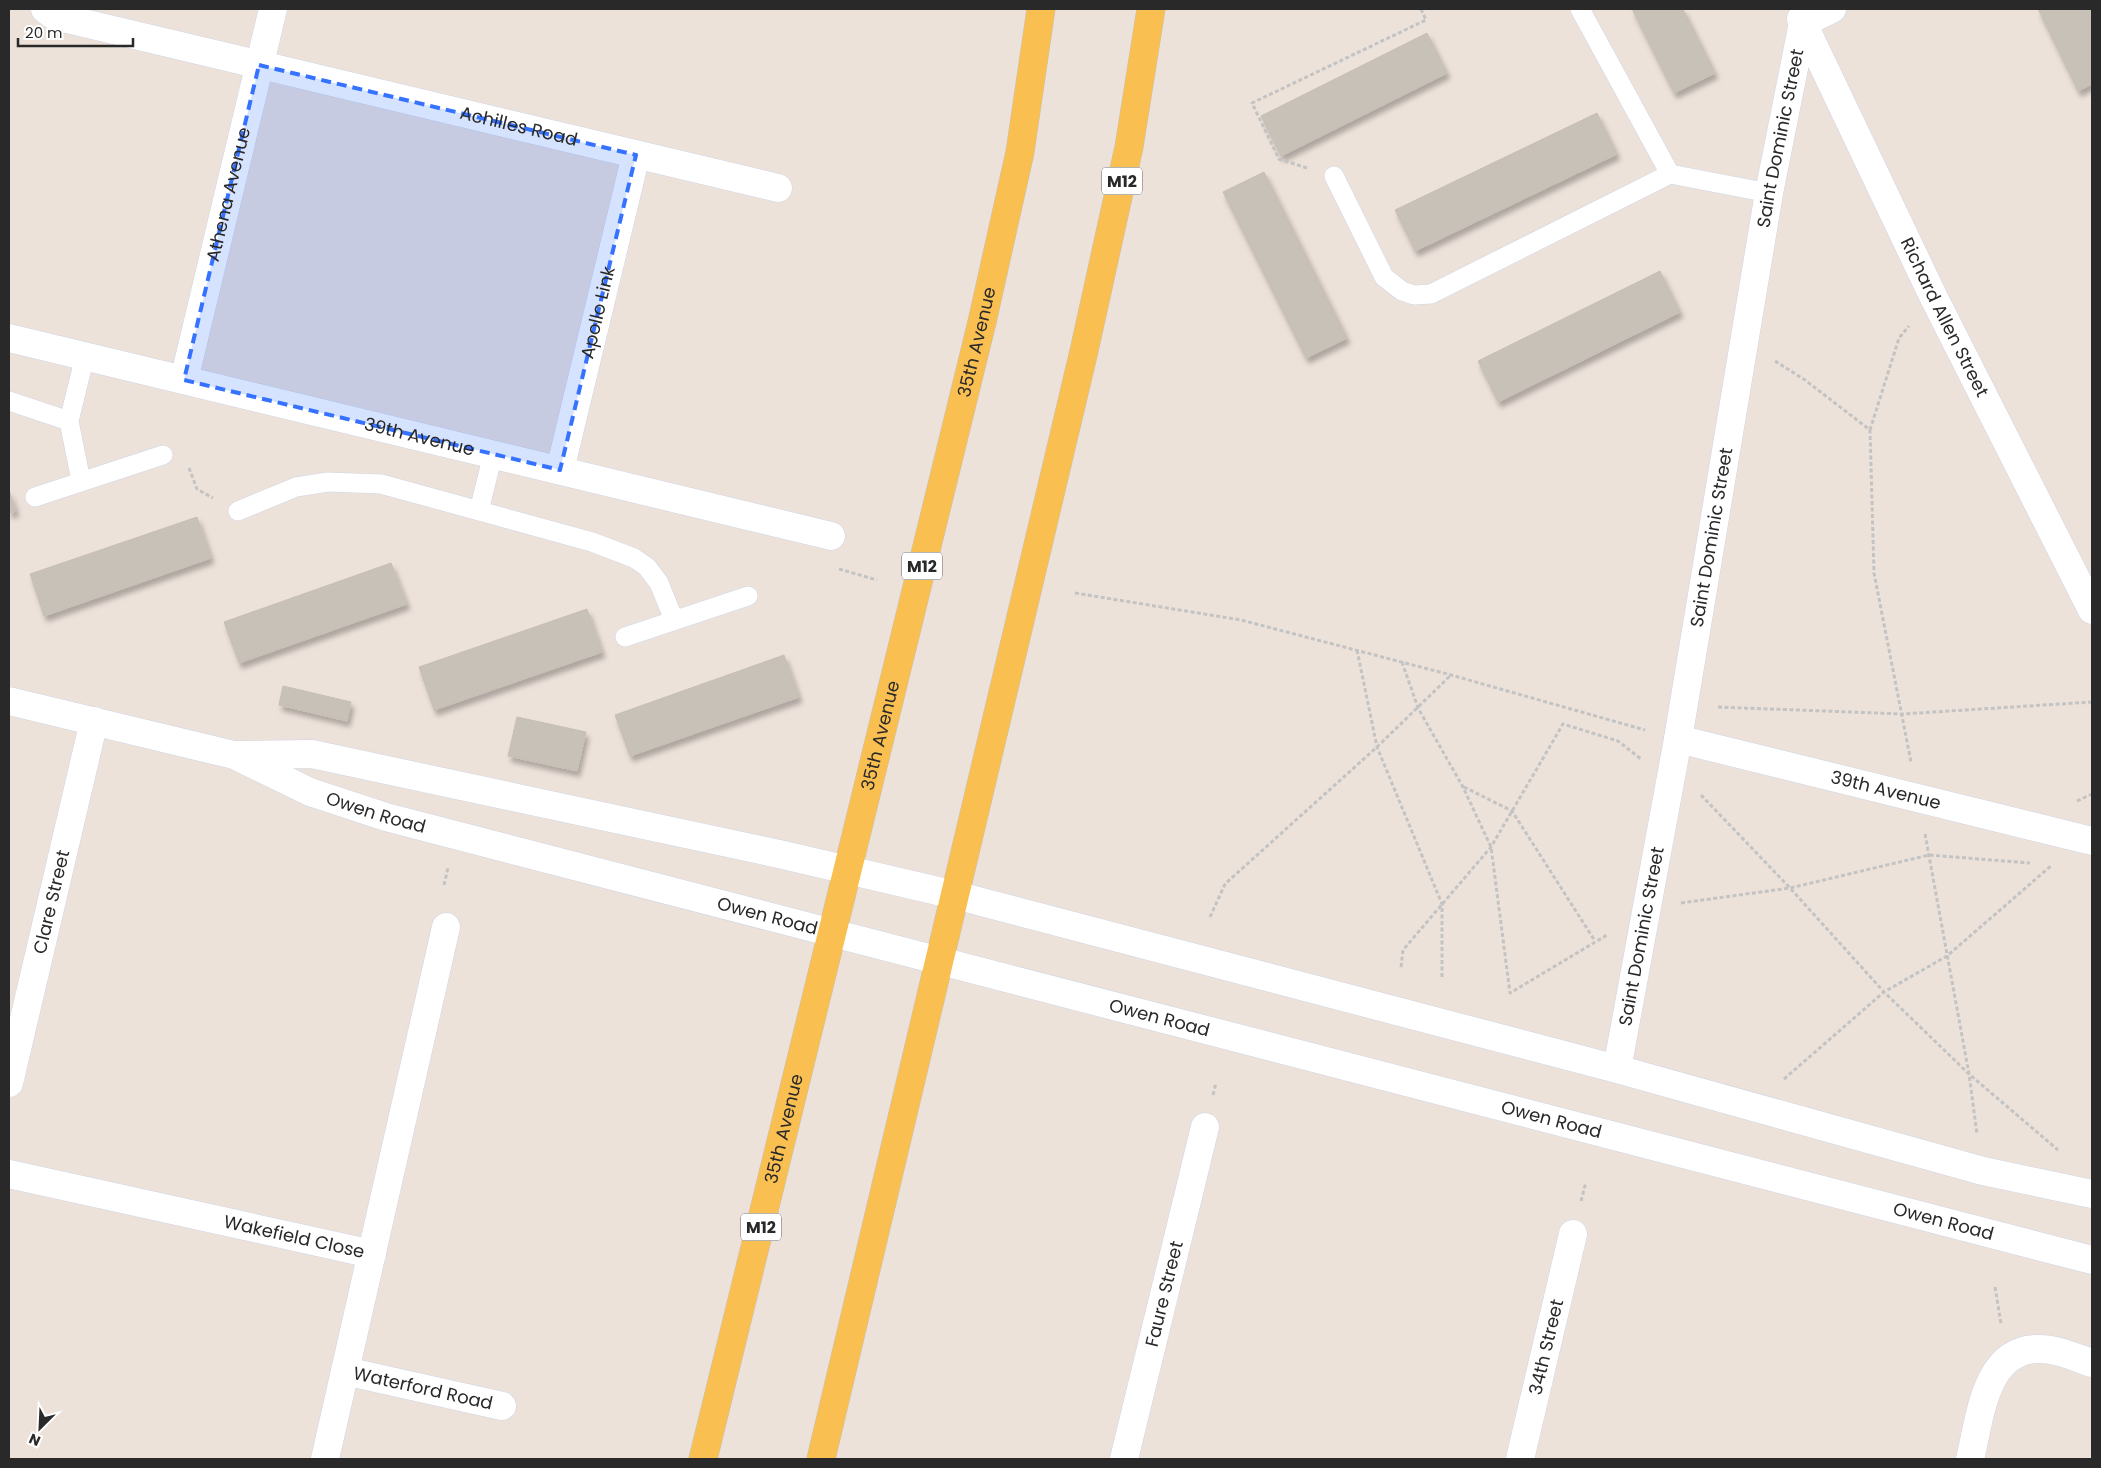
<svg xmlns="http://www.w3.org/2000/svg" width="2101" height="1468" font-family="Poppins,sans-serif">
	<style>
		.building { fill: #c7c1b8; stroke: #c8beb3; filter: url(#shadow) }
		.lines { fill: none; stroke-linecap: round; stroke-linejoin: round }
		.lane-casing { stroke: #cfd5e3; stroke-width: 20 }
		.street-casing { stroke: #cfd5e3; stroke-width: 29 }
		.secondary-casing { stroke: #cfd5e3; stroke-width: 29 }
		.primary-casing { stroke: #c3c3c3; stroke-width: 29 }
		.path { stroke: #c3c3c3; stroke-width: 3; stroke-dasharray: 4 2.5; stroke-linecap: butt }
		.lane { stroke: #fff; stroke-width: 19 }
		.street { stroke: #fff; stroke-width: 28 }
		.secondary { stroke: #fff; stroke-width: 28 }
		.primary { stroke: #fabf51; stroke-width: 28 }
		.marked { fill: #3472ff; fill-opacity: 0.2; stroke: #3472ff; stroke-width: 4; stroke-dasharray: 10 6; stroke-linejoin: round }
		.labels { text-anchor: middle; stroke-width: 4.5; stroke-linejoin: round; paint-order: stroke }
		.shield { fill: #fff; stroke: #696969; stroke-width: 1 }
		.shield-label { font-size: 16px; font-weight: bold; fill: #292929 }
		.street-label { font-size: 18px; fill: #292929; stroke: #fff }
	</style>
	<defs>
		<filter id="shadow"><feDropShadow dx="3" dy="5.5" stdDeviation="2.5" flood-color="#0004"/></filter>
	</defs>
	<rect width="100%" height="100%" fill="#ede2da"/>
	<path class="building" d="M 1632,9 L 1683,9 L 1715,73 L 1674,93 Z
		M 2038,9 L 2092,9 L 2092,84 L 2078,91 Z
		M 1427,33 L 1447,73 L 1281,156 L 1261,116 Z
		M 1597,113 L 1617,154 L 1415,251 L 1395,210 Z
		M 1264,172 L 1347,338 L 1306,358 L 1223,192 Z
		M 1660,271 L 1680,312 L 1498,402 L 1478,361 Z
		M 9,490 L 16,511 L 9,513 Z
		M 197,517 L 211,558 L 44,616 L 30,574 Z
		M 391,563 L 407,604 L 239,663 L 224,622 Z
		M 587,609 L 602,652 L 434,710 L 419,667 Z
		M 784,655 L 799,697 L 630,756 L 615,715 Z
		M 283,686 L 351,702 L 347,721 L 279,705 Z
		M 517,717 L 586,732 L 577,771 L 508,756 Z"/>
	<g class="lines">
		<defs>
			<path id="lane" d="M 1580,9 L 1670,174
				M 1334,176 L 1384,277 L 1402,291 L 1414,295 L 1431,294 L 1670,174 L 1769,193
				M 9,401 L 69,421 L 85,356
				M 69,421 L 81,481
				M 35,497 L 163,455
				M 238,511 L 296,487 L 328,482 L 381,484 L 592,542 L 634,558 L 647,567 L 659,583 L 674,620
				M 479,511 L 493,454
				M 625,637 L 748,596"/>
			<g id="street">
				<path id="s1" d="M 45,9 L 53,15 L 67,19 L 778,188"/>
				<path id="s2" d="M 1801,19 L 1933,296 L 2092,610"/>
				<path d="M 1803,23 L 1832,9"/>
				<path id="s3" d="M 9,338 L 831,536"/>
				<path id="s4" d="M 184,380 L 273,9"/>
				<path id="s5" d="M 560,470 L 636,155"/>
				<path id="s6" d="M 1678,739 L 2092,841"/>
				<path id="s7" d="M 1617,1069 L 1678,739 L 1769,193 L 1803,23"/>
				<path id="s8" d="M 9,1083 L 94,721"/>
				<path id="s9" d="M 9,1174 L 372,1254"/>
				<path id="s10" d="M 345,1371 L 502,1406"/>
				<path d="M 325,1459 L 446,927"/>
				<path id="s11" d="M 1124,1459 L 1205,1127"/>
				<path id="s12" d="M 1520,1459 L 1573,1234"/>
				<path d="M 1970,1459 C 1980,1420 1984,1351 2036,1349 C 2055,1348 2074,1357 2092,1363"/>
			</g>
			<g id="secondary">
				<path id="s13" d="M 9,701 L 234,755 L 310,792 L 386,817 L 2092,1260"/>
				<path d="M 240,755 L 312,754 L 779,854 L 955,895 L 1617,1069 L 1983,1171 L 2092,1194"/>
			</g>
			<g id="primary">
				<path id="s14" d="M 703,1459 L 982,322 L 1020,152 L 1041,9"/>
				<path d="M 821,1459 L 1084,351 L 1129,147 L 1151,9"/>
			</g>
		</defs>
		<use href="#lane" class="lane-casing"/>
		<use href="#street" class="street-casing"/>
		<use href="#secondary" class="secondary-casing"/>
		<use href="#primary" class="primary-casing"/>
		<path class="path" d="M 1307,168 L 1279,159 L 1252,103 L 1426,20 L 1421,9
			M 1775,361 L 1805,380 L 1870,430 L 1874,573 L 1911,762
			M 1870,430 L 1899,338 L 1909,326
			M 189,468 L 197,489 L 213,498
			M 839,569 L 877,580
			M 1075,593 L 1241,620 L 1451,675 L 1645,730
			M 1357,650 L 1377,747 L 1442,904 L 1442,977
			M 1402,662 L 1418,708 L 1463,787 L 1491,847 L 1510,993 L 1607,935
			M 1718,707 L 1902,714 L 2092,702
			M 1464,787 L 1512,811 L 1595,941
			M 1701,795 L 1790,888 L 1884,992 L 1969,1074 L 2058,1150
			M 2077,801 L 2092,794
			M 1925,834 L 1969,1074 L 1977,1134
			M 444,885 L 448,868
			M 1681,903 L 1790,888 L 1929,855 L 2030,863
			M 1210,917 L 1225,884 L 1377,747 L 1451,675
			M 1401,967 L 1403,950 L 1491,847 L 1563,724 L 1618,741 L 1641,759
			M 1784,1079 L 1884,992 L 1947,956 L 2052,865
			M 1213,1095 L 1216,1083
			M 1581,1201 L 1586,1182
			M 1995,1287 L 2001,1324"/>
		<use href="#lane" class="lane"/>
		<use href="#street" class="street"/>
		<use href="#secondary" class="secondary"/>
		<use href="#primary" class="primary"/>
	</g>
	<path class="marked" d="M 259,65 L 636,155 L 560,470 L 184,380 Z"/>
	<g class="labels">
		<g class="shield">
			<rect x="1102" y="167.5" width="40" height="27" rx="4"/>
			<rect x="902" y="552.5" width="40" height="27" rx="4"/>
			<rect x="741" y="1213.5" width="40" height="27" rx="4"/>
		</g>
		<g class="shield-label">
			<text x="1122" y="187">M12</text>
			<text x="922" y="572">M12</text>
			<text x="761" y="1233">M12</text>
		</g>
		<g class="street-label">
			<text dy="6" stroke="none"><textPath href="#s1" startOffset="489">Achilles Road</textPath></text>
			<text dy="6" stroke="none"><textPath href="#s7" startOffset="945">Saint Dominic Street</textPath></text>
			<text dy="6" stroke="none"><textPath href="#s4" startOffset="191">Athena Avenue</textPath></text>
			<text dy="6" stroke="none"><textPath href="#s5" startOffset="162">Apollo Link</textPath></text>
			<text dy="6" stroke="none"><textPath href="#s2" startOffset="331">Richard Allen Street</textPath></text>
			<text dy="6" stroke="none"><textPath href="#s14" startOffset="1150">35th Avenue</textPath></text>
			<text dy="6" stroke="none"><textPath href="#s3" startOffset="422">39th Avenue</textPath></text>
			<text dy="6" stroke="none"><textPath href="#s7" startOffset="540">Saint Dominic Street</textPath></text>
			<text dy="6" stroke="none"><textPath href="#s14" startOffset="745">35th Avenue</textPath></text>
			<text dy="6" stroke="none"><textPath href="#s6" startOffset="214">39th Avenue</textPath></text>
			<text dy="6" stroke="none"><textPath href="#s13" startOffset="385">Owen Road</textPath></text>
			<text dy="6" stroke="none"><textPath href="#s8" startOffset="186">Clare Street</textPath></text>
			<text dy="6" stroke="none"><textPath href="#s13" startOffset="790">Owen Road</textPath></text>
			<text dy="6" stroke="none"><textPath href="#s7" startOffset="135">Saint Dominic Street</textPath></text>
			<text dy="6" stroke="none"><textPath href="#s13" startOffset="1195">Owen Road</textPath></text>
			<text dy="6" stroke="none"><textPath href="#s13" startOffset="1600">Owen Road</textPath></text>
			<text dy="6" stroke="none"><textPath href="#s14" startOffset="340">35th Avenue</textPath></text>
			<text dy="6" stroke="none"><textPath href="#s13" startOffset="2005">Owen Road</textPath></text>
			<text dy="6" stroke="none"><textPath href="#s9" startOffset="292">Wakefield Close</textPath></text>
			<text dy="6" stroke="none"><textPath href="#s11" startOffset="170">Faure Street</textPath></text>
			<text dy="6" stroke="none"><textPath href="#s12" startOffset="115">34th Street</textPath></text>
			<text dy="6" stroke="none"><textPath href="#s10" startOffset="80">Waterford Road</textPath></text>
		</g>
	</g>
	<rect width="2101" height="1468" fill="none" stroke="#292929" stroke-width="20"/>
	<g transform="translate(40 1428) rotate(204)" stroke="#ffffff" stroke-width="4" paint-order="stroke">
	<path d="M0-4L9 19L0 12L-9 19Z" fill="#292929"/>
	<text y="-8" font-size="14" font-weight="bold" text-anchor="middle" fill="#292929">N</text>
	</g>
	<path d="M18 38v8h115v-8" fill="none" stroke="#292929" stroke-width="2.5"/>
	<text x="25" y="38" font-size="15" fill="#292929" stroke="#ffffff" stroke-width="4" paint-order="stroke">20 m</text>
</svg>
